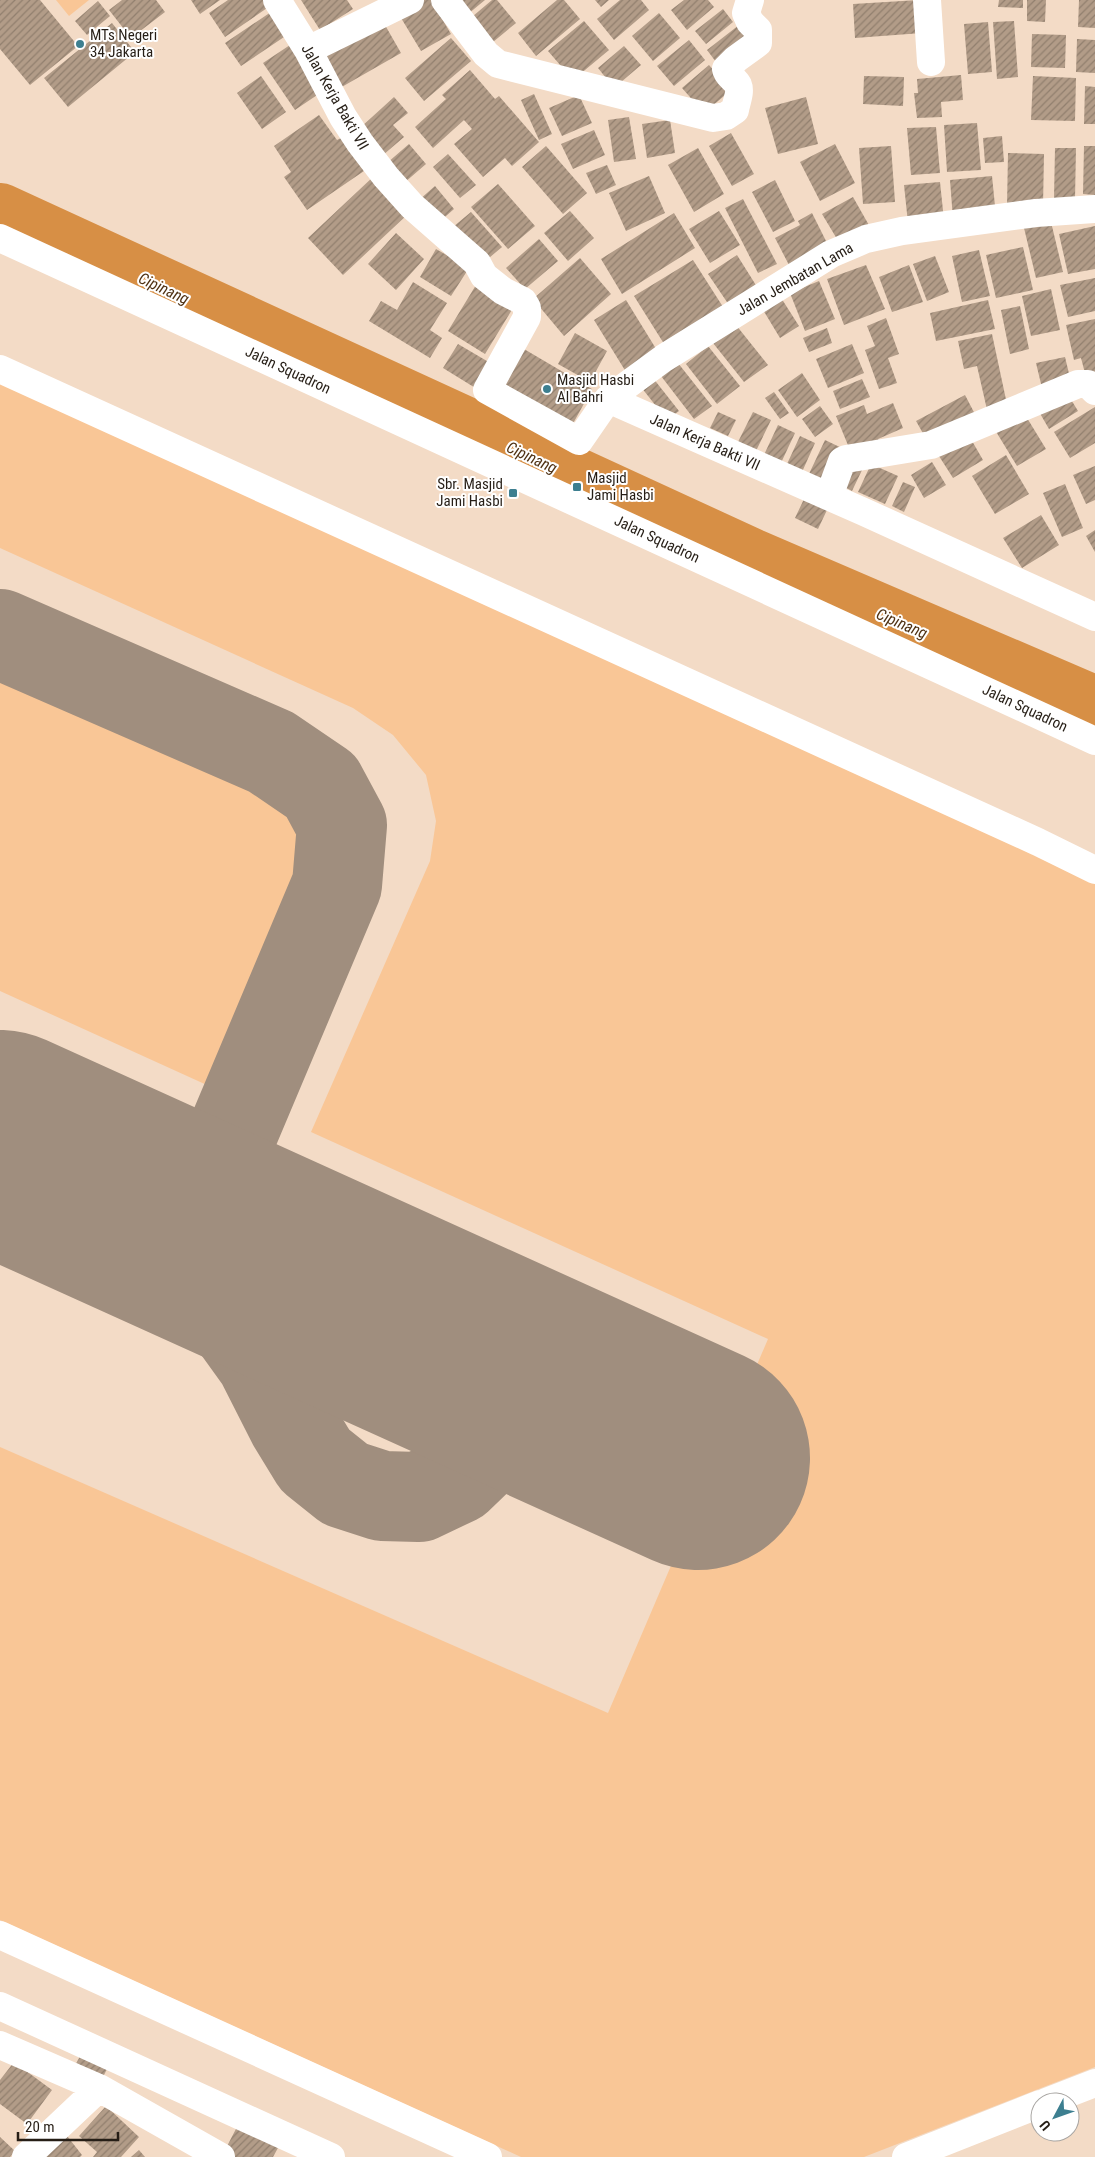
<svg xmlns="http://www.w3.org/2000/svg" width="1095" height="2157" font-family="'Roboto Condensed',sans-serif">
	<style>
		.green { fill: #f9c696 }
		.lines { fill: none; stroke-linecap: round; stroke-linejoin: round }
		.river { stroke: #d78f45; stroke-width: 60 }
		.taxiway { stroke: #a08e7e; stroke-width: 90 }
		.runway { stroke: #a08e7e; stroke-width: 224 }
		.building { fill: url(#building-hatch) }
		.minor { stroke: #fff; stroke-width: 28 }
		.poi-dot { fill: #3d7f90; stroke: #fff; stroke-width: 2 }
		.labels { text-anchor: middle; stroke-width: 4; stroke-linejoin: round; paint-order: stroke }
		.poi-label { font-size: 15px; fill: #261e16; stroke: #fff; text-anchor: start }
		.street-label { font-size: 15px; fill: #261e16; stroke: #fff }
		.water-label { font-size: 16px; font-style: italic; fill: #503214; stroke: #fff }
	</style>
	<defs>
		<pattern id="building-hatch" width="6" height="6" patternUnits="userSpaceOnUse" patternTransform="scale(1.25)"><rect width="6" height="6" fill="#b29c88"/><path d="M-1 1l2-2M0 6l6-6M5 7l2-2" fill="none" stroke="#917f6e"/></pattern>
	</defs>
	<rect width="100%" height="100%" fill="#f3dbc6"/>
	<path class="green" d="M 56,0 L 89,0 L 69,16 Z
		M 0,380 L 1095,882 L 1095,2067 L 864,2157 L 521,2157 L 0,1920 L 0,1447 L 608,1713 L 768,1339 L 311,1132 L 430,861 L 436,821 L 426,775 L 393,735 L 353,708 L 0,548 Z
		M 0,634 L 271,752 L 321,786 L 342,825 L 337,885 L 272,1039 L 242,1101 L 0,991 Z"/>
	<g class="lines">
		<path class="river" d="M 0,213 L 751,558 L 1095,706"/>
		<path class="taxiway" d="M 0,634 L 271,752 L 321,786 L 342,825 L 337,885 L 192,1229
			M 63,1170 L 132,1221 L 180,1262 L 220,1304 L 261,1361 L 293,1424 L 315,1460 L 345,1484 L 382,1496 L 419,1497 L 457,1479 L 484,1453 L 503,1421 L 508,1394 L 508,1372 L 501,1337 L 485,1311 L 454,1285 L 418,1272 L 278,1268"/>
		<path class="runway" d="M 0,1142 L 698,1458"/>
	</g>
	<path class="building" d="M 0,0 L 40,0 L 78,46 L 30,85 L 0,49 Z
		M 122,0 L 156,0 L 165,12 L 131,38 L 109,10 Z
		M 191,0 L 220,0 L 200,14 Z
		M 228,0 L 265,0 L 270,6 L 225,37 L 209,13 Z
		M 301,0 L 347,0 L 353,9 L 320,30 Z
		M 419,0 L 431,0 L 451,34 L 421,51 L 398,13 Z
		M 457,0 L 485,0 L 468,14 Z
		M 492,0 L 497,0 L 516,23 L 487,47 L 466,22 Z
		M 557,0 L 564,0 L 580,19 L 536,56 L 518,33 Z
		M 595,0 L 609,0 L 601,7 Z
		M 620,0 L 641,0 L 649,10 L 614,40 L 597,19 Z
		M 684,0 L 708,0 L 714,7 L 687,30 L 671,10 Z
		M 919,0 L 922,33 L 855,38 L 853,4 Z
		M 999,0 L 1023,0 L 1023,8 L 998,7 Z
		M 1027,0 L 1046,0 L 1045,22 L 1027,21 Z
		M 1079,0 L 1095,0 L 1095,28 L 1078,27 Z
		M 98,1 L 110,16 L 87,35 L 75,21 Z
		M 723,9 L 733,22 L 706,44 L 695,31 Z
		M 271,12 L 287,35 L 241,66 L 225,43 Z
		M 659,13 L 680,38 L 653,61 L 632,36 Z
		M 381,18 L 401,53 L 340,88 L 320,52 Z
		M 584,21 L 609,50 L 573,80 L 548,51 Z
		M 1014,21 L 1018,77 L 997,79 L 993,22 Z
		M 988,22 L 992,72 L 968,74 L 964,24 Z
		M 112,23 L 135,52 L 68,107 L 44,78 Z
		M 739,25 L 751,39 L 719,66 L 707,50 Z
		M 1032,34 L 1066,35 L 1065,68 L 1031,67 Z
		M 451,38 L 471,61 L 424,101 L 405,78 Z
		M 1077,39 L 1095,40 L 1095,73 L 1076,72 Z
		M 689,40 L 705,60 L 674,86 L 657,66 Z
		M 290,45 L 323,91 L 295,110 L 263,63 Z
		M 624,46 L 641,65 L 614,88 L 598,68 Z
		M 709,65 L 731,90 L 704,113 L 682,88 Z
		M 470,70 L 495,99 L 499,96 L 539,142 L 512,166 L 505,158 L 483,177 L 454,144 L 472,129 L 464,120 L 433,148 L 415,127 L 446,99 L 442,95 Z
		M 961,75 L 963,100 L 941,102 L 942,117 L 917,118 L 914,93 L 918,93 L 917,79 Z
		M 261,76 L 286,112 L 262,129 L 237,93 Z
		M 864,76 L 904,77 L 903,106 L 863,104 Z
		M 1033,76 L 1076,78 L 1075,121 L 1031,120 Z
		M 1085,86 L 1095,87 L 1095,124 L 1084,124 Z
		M 534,94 L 552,134 L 539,140 L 521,100 Z
		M 579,95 L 592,123 L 562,136 L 549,108 Z
		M 394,97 L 408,113 L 393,125 L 404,137 L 383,155 L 360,128 Z
		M 806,97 L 818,144 L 778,154 L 765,108 Z
		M 319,115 L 337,140 L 341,138 L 364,171 L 307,210 L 284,177 L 291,172 L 274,146 Z
		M 629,117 L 636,159 L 614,162 L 608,120 Z
		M 670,120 L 675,153 L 647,158 L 642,124 Z
		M 977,123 L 981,170 L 947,172 L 944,125 Z
		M 936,127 L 940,173 L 911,175 L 907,128 Z
		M 594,130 L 605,155 L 573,169 L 561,144 Z
		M 731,133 L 754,174 L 732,186 L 709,146 Z
		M 1002,136 L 1004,162 L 985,163 L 983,138 Z
		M 409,144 L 426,164 L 404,183 L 387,163 Z
		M 835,144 L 855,183 L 820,201 L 800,162 Z
		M 546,146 L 587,193 L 563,214 L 522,167 Z
		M 891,146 L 895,202 L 863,204 L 859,148 Z
		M 1084,146 L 1095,146 L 1095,195 L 1083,194 Z
		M 698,148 L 724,194 L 694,212 L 668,165 Z
		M 1055,148 L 1076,148 L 1075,199 L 1054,198 Z
		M 1008,153 L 1044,154 L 1043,206 L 1007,206 Z
		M 448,154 L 476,185 L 460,198 L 433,167 Z
		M 607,165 L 616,185 L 596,194 L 586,173 Z
		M 374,176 L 409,213 L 343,275 L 308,238 Z
		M 649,176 L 665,213 L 626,231 L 609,193 Z
		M 992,176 L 996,216 L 953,219 L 950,180 Z
		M 775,180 L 795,221 L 773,232 L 752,192 Z
		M 940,182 L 944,220 L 908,223 L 904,185 Z
		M 498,184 L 535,226 L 508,249 L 471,207 Z
		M 435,186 L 454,209 L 438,223 L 419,200 Z
		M 853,197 L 870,227 L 840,244 L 822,214 Z
		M 743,199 L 777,264 L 758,273 L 725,208 Z
		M 570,211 L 594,238 L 568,261 L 544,233 Z
		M 719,211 L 740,245 L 710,263 L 689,229 Z
		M 471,212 L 502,247 L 483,263 L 453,227 Z
		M 674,213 L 695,248 L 622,294 L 601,259 Z
		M 812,213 L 828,245 L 789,265 L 775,238 L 800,225 L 798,221 Z
		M 1051,222 L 1063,272 L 1036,278 L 1024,228 Z
		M 1095,226 L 1095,269 L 1068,274 L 1059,234 Z
		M 396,233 L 424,259 L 396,290 L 368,264 Z
		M 539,239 L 558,261 L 525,289 L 506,268 Z
		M 1023,247 L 1033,290 L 996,298 L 986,255 Z
		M 436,249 L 469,268 L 451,296 L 420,277 Z
		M 979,250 L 990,296 L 962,302 L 952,256 Z
		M 737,255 L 759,290 L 731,308 L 708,274 Z
		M 935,256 L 949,292 L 927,301 L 913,264 Z
		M 580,258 L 611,294 L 564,336 L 533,299 Z
		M 693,260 L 725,310 L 666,347 L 634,296 Z
		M 866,265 L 885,309 L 844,325 L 827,279 Z
		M 909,265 L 923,302 L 892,312 L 879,277 Z
		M 1095,278 L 1095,311 L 1068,317 L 1060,285 Z
		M 819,281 L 835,319 L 805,331 L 790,293 Z
		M 413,282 L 447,303 L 430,330 L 442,338 L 430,358 L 369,321 L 381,301 L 397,310 Z
		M 476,285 L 513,308 L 485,354 L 448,331 Z
		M 1051,289 L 1060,330 L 1031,336 L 1022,296 Z
		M 778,293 L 799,326 L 780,338 L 760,305 Z
		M 626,300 L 658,352 L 626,372 L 594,320 Z
		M 988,300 L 995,329 L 936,341 L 930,313 Z
		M 1020,306 L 1029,349 L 1010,354 L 1001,310 Z
		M 886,318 L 899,354 L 888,358 L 897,383 L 879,389 L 865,350 L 875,346 L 867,326 Z
		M 1095,319 L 1095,375 L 1086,377 L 1081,358 L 1074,360 L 1066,325 Z
		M 736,325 L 768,365 L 744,382 L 713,343 Z
		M 827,328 L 832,343 L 809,352 L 803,338 Z
		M 575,333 L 607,351 L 590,382 L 558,364 Z
		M 992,334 L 1008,409 L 988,414 L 977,366 L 964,369 L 958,341 Z
		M 458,344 L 492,364 L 477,389 L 443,368 Z
		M 852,344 L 864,373 L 828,388 L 816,359 Z
		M 708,346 L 740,386 L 717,404 L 686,364 Z
		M 524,349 L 592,389 L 570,429 L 502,388 Z
		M 1065,357 L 1071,382 L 1042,388 L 1036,363 Z
		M 678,363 L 712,406 L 694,419 L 661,376 Z
		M 802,373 L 820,400 L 797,417 L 778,390 Z
		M 653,378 L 679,411 L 667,420 L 641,387 Z
		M 862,379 L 870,397 L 840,409 L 833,391 Z
		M 774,392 L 789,413 L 780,419 L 765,398 Z
		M 1067,393 L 1078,411 L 1049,429 L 1038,410 Z
		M 965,395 L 977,418 L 929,444 L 916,421 Z
		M 893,403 L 903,428 L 878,439 L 880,444 L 852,455 L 836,416 L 864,405 L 867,414 Z
		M 820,406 L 833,424 L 815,437 L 802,419 Z
		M 1095,407 L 1095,443 L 1070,458 L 1054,432 Z
		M 718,412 L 736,420 L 728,436 L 710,428 Z
		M 753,412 L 771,420 L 756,451 L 738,442 Z
		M 1024,413 L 1046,449 L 1017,466 L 995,430 Z
		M 778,425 L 795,433 L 780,465 L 763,457 Z
		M 968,434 L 983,460 L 953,478 L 937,453 Z
		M 800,436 L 815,443 L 802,472 L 787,464 Z
		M 825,440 L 846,450 L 829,486 L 808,476 Z
		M 1006,455 L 1029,494 L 995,514 L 972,476 Z
		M 847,461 L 863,468 L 852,491 L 837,483 Z
		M 932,462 L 946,485 L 924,498 L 911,475 Z
		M 871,464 L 898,476 L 885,504 L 858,492 Z
		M 1095,466 L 1095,500 L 1086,504 L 1073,475 Z
		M 903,482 L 915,487 L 904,512 L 892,506 Z
		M 1065,484 L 1083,528 L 1062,537 L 1043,493 Z
		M 804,499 L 827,510 L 818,529 L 795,518 Z
		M 1041,515 L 1059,545 L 1022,568 L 1003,538 Z
		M 1095,530 L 1095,552 L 1086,536 Z
		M 84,2049 L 111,2061 L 100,2083 L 73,2069 Z
		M 14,2062 L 52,2090 L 27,2124 L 0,2104 L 0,2080 Z
		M 106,2106 L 139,2137 L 121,2157 L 93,2157 L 97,2152 L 79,2136 Z
		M 238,2125 L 279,2146 L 273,2157 L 234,2157 L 224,2152 Z
		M 64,2132 L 82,2155 L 80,2157 L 33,2157 Z
		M 0,2137 L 15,2151 L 10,2157 L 0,2157 Z
		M 139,2150 L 145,2157 L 131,2157 Z"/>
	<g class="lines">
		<path class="minor" d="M 277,0 L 308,50 L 343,117 L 360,143 L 386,177 L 412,206 L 477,263 L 484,276 L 503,291 L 523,301 L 527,308 L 527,317 L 487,390 L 579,441 L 608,399 L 664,358 L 831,254 L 866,239 L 902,231 L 1036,213 L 1095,209
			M 445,0 L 486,54 L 498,64 L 713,118 L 726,116 L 735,110 C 736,103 741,92 738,85 C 735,79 727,76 726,69 L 736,59 L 758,43 L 758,30 L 750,22 L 746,13 L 750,0
			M 927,0 L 931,62
			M 308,50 L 410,0
			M 0,238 L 1095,741
			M 0,369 L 1038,842 L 1095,870
			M 608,399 L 864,512 L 1095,617
			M 829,496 L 842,461 L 846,459 L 931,445 L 1078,384 L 1088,384 L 1095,391
			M 0,1935 L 488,2157
			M 0,2006 L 331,2157
			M 0,2045 L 99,2088 L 221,2157
			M 1046,2102 L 1095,2083
			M 26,2157 L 99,2088
			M 906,2157 L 1040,2104"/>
	</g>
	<g class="poi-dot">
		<circle cx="80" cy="44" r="5"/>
		<circle cx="547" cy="389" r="5"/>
		<rect x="572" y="482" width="10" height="10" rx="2.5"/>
		<rect x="508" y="488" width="10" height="10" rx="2.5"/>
	</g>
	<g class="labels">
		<g class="poi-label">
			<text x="90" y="40">MTs Negeri<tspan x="90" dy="17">34 Jakarta</tspan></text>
			<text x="557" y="385">Masjid Hasbi<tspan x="557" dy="17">Al Bahri</tspan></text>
			<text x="587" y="483">Masjid<tspan x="587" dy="17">Jami Hasbi</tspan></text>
			<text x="503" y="489" text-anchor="end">Sbr. Masjid<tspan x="503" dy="17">Jami Hasbi</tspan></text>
		</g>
		<g class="street-label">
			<text transform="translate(335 97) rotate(60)" y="5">Jalan Kerja Bakti VII</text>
			<text transform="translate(795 279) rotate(-30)" y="5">Jalan Jembatan Lama</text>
			<text transform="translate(288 370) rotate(25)" y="5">Jalan Squadron</text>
			<text transform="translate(705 442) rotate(24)" y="5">Jalan Kerja Bakti VII</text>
			<text transform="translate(657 539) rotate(25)" y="5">Jalan Squadron</text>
			<text transform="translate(1025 708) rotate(25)" y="5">Jalan Squadron</text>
		</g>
		<g class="water-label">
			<text transform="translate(164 288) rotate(25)" y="6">Cipinang</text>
			<text transform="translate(532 457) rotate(25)" y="6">Cipinang</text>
			<text transform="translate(902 623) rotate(23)" y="6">Cipinang</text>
		</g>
	</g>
	<g transform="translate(1055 2117) rotate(229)"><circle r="24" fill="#ffffff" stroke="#a8a5a2"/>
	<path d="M0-4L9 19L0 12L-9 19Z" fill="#3d7f90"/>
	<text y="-8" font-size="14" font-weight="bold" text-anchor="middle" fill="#261e16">U</text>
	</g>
	<path d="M18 2132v8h100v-8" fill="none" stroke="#261e16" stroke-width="2.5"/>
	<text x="25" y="2132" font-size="15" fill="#261e16" stroke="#ffffff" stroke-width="4" paint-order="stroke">20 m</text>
</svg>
